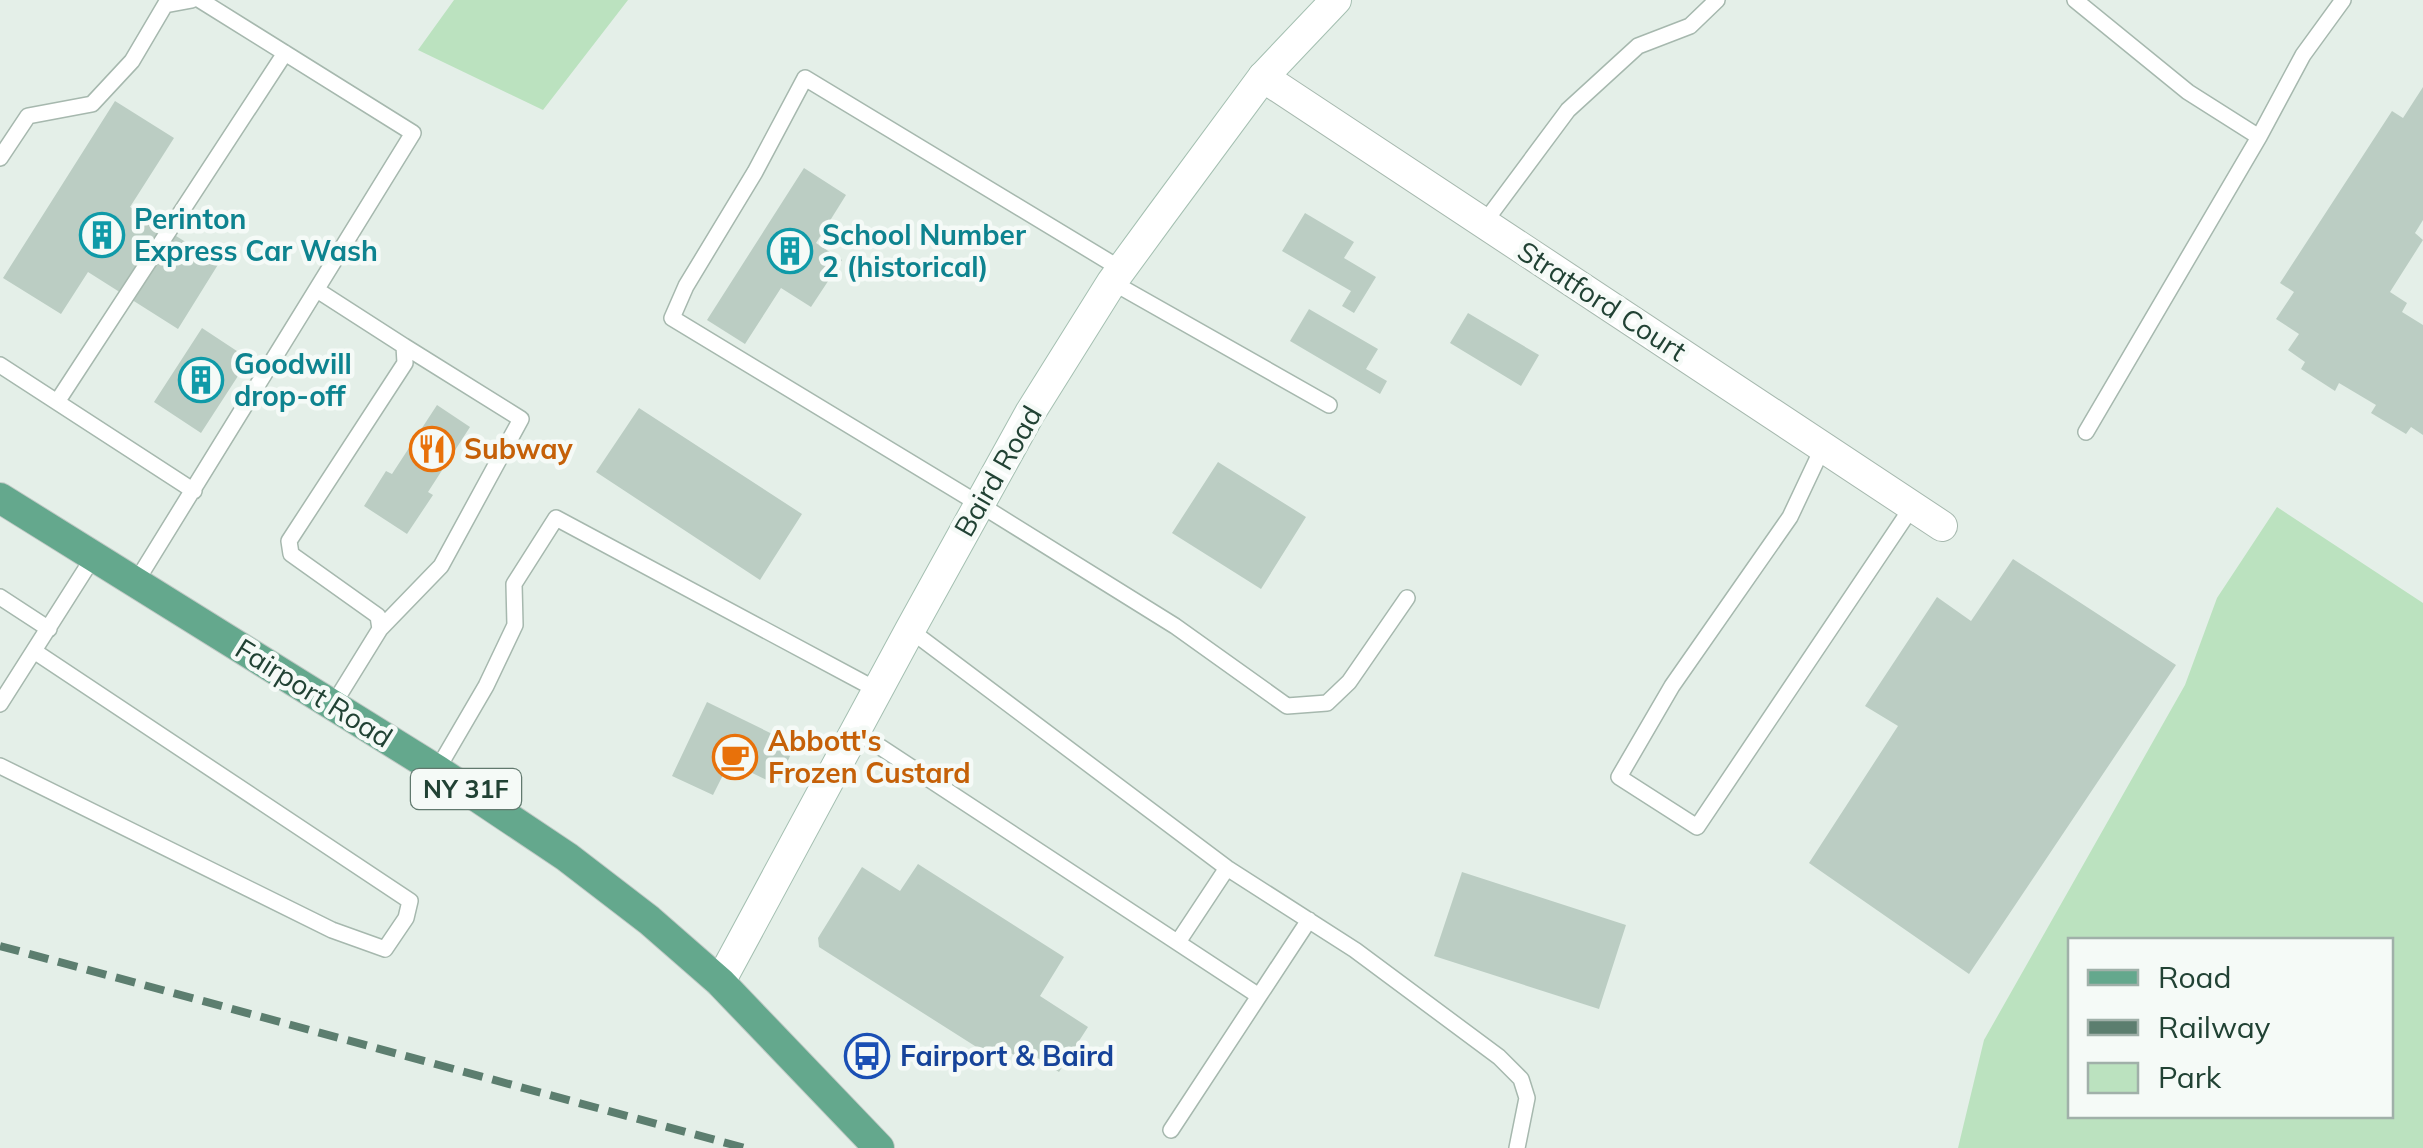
<svg xmlns="http://www.w3.org/2000/svg" width="2423" height="1148" font-family="Mulish,sans-serif">
	<style>
		.green { fill: #bbe2bf; fill-rule: evenodd }
		.building { fill: #bbcdc3 }
		.lines { fill: none; stroke-linecap: round; stroke-linejoin: round }
		.lane-casing { stroke: #a6b8ae; stroke-width: 18 }
		.street-casing { stroke: #a6b8ae; stroke-width: 32 }
		.secondary-casing { stroke: #a4bfb1; stroke-width: 32 }
		.primary-casing { stroke: #c1cac6; stroke-width: 32 }
		.lane { stroke: #fff; stroke-width: 15 }
		.street { stroke: #fff; stroke-width: 30 }
		.secondary { stroke: #fff; stroke-width: 30 }
		.primary { stroke: #64a88d; stroke-width: 30 }
		.rail { stroke: #5c7e6f; stroke-width: 8; stroke-dasharray: 20 10; stroke-linecap: butt }
		.labels { text-anchor: middle; stroke-width: 9; stroke-linejoin: round; paint-order: stroke }
		.shield { fill: #f5faf7; stroke: #61796e; stroke-width: 2.5 }
		.shield-label { font-size: 25px; font-weight: bold; fill: #214234 }
		.culture-label { font-size: 28px; font-weight: bold; fill: #0d838f; stroke: #f5faf7; text-anchor: start }
		.street-label { font-size: 28px; fill: #214234; stroke: #f5faf7 }
		.food-label { font-size: 28px; font-weight: bold; fill: #c56008; stroke: #f5faf7; text-anchor: start }
		.transit-label { font-size: 28px; font-weight: bold; fill: #164399; stroke: #f5faf7; text-anchor: start }
	</style>
	<rect width="100%" height="100%" fill="#e4efe8"/>
	<path class="green" d="M 454,0 L 628,0 L 543,110 L 418,50 Z
		M 2277,507 L 2423,603 L 2423,1148 L 1958,1148 L 1984,1040 L 2185,685 L 2217,598 ZM 2390,940 L 2390,1116 L 2070,1116 L 2070,940 Z"/>
	<path class="building" d="M 2423,87 L 2423,220 L 2415,233 L 2423,240 L 2390,292 L 2407,303 L 2402,312 L 2423,325 L 2423,435 L 2411,427 L 2406,434 L 2371,413 L 2376,405 L 2339,383 L 2335,391 L 2301,369 L 2305,362 L 2288,350 L 2299,334 L 2276,319 L 2294,292 L 2280,283 L 2392,111 L 2403,118 Z
		M 115,101 L 174,138 L 130,207 L 219,263 L 178,329 L 88,272 L 61,314 L 3,278 Z
		M 804,168 L 846,195 L 816,243 L 842,260 L 811,307 L 781,288 L 745,344 L 707,320 Z
		M 1305,213 L 1354,242 L 1344,258 L 1376,277 L 1354,313 L 1342,306 L 1351,291 L 1282,251 Z
		M 1309,309 L 1378,349 L 1366,369 L 1387,381 L 1380,394 L 1290,341 Z
		M 1468,313 L 1539,355 L 1521,386 L 1450,343 Z
		M 202,328 L 249,359 L 201,433 L 154,402 Z
		M 437,405 L 470,427 L 428,492 L 433,495 L 407,534 L 364,506 L 386,471 L 392,474 Z
		M 639,408 L 802,514 L 760,580 L 596,472 Z
		M 1218,462 L 1306,517 L 1261,589 L 1172,533 Z
		M 2013,559 L 2176,665 L 1969,974 L 1809,863 L 1898,726 L 1865,706 L 1937,597 L 1971,621 Z
		M 707,702 L 795,745 L 777,785 L 744,769 L 739,780 L 724,773 L 713,795 L 672,776 Z
		M 918,864 L 1064,957 L 1040,996 L 1088,1027 L 1059,1072 L 1024,1049 L 1019,1058 L 1004,1049 L 997,1060 L 819,947 L 818,938 L 862,867 L 900,891 Z
		M 1462,872 L 1626,925 L 1599,1009 L 1434,956 Z"/>
	<g class="lines">
		<defs>
			<path id="lane" d="M 2075,0 L 2188,92 L 2259,137 L 2303,55 L 2343,0
				M 0,158 L 28,116 L 92,104 L 132,61 L 165,5 L 192,0
				M 1484,223 L 1568,110 L 1638,46 L 1690,26 L 1717,0
				M 1121,269 L 805,78 L 755,172 L 686,286 L 672,318 L 979,504 L 1175,626 L 1287,706 L 1327,703 L 1349,682 L 1407,598
				M 1112,282 L 1329,405
				M 317,290 L 404,346 L 405,363 L 289,541 L 291,554 L 378,616 L 380,629 L 333,705
				M 0,365 L 194,491
				M 57,402 L 285,53
				M 2086,432 L 2259,137
				M 1823,447 L 1790,517 L 1672,686 L 1619,777 L 1697,827 L 1912,507
				M 136,582 L 413,133 L 200,0
				M 0,597 L 49,629
				M 380,629 L 441,566 L 521,419 L 404,346
				M 910,630 L 1227,868 L 1355,950 L 1499,1057 L 1521,1079 L 1527,1098 L 1517,1148
				M 0,704 L 94,556
				M 856,731 L 1259,996 L 1171,1130
				M 0,766 L 332,930 L 385,949 L 406,918 L 410,901 L 34,651
				M 437,770 L 486,686 L 515,625 L 514,584 L 556,518 L 877,690
				M 1178,942 L 1227,868
				M 1259,996 L 1309,920"/>
			<path id="street" d="M 1263,77 L 1942,526"/>
			<path id="secondary" d="M 720,982 L 910,630 L 1030,413 L 1112,282 L 1161,215 L 1263,77 L 1336,0"/>
			<path id="primary" d="M 0,498 L 437,770 L 567,857 L 649,920 L 720,982 L 879,1148"/>
		</defs>
		<use href="#lane" class="lane-casing"/>
		<use href="#street" class="street-casing"/>
		<use href="#secondary" class="secondary-casing"/>
		<use href="#primary" class="primary-casing"/>
		<use href="#lane" class="lane"/>
		<use href="#street" class="street"/>
		<use href="#secondary" class="secondary"/>
		<use href="#primary" class="primary"/>
		<path class="rail" d="M 0,946 L 745,1148"/>
	</g>
	<defs>
		<symbol id="building-ring" viewBox="-11 -11 22 22"><circle r="9.5" fill="#f5faf7" stroke="#0f9aa8" stroke-width="1.5"/><path d="M-4-6H4V6H1V3H-1V6H-4ZM-2.5-4.3h1.7v1.8h-1.7ZM.8-4.3h1.7v1.8H.8ZM-2.5-1h1.7V.8h-1.7ZM.8-1h1.7V.8H.8Z" fill="#0f9aa8"/></symbol>
		<symbol id="restaurant-ring" viewBox="-11 -11 22 22"><circle r="9.5" fill="#f5faf7" stroke="#e8710a" stroke-width="1.5"/><path d="M-5-6h1v4h1v-4h1v4h1v-4h1v5L-1.5 .5V6h-2V.5L-5-1ZM5-6V6H3V1.5H1.5Q1.5-4 5-6Z" fill="#e8710a"/></symbol>
		<symbol id="cafe-ring" viewBox="-11 -11 22 22"><circle r="9.5" fill="#f5faf7" stroke="#e8710a" stroke-width="1.5"/><path d="M-5.5-4.5H6V0H3Q3 3.5 0 3.5H-2.5Q-5.5 3.5-5.5 0ZM3-3.2v2h1.7v-2ZM-6 4.5H4V6H-6Z" fill="#e8710a"/></symbol>
		<symbol id="bus-ring" viewBox="-11 -11 22 22"><circle r="9.5" fill="#f5faf7" stroke="#1a4fb4" stroke-width="1.5"/><path d="M-5-6H5V4H4V6H2V4H-2V6H-4V4H-5ZM-3.5-4V0h7V-4ZM-3.5 1.2v1.5H-2V1.2ZM2 1.2v1.5H3.5V1.2Z" fill="#1a4fb4"/></symbol>
	</defs>
	<g fill-rule="evenodd">
		<use href="#building-ring" x="77" y="210" width="50" height="50"/>
		<use href="#building-ring" x="765" y="226" width="50" height="50"/>
		<use href="#building-ring" x="176" y="355" width="50" height="50"/>
		<use href="#restaurant-ring" x="407" y="424" width="50" height="50"/>
		<use href="#cafe-ring" x="710" y="732" width="50" height="50"/>
		<use href="#bus-ring" x="842" y="1031" width="50" height="50"/>
	</g>
	<g class="labels">
		<rect class="shield" x="411" y="769" width="110" height="40" rx="8"/>
		<g class="shield-label">
			<text x="466" y="798">NY 31F</text>
		</g>
		<g class="culture-label">
			<text x="134" y="229">Perinton<tspan x="134" dy="32">Express Car Wash</tspan></text>
			<text x="822" y="245">School Number<tspan x="822" dy="32">2 (historical)</tspan></text>
			<text x="234" y="374">Goodwill<tspan x="234" dy="32">drop-off</tspan></text>
		</g>
		<g class="street-label">
			<text transform="translate(1602 301) rotate(33)" y="10">Stratford Court</text>
			<text transform="translate(998 471) rotate(-60)" y="10">Baird Road</text>
			<text transform="translate(314 693) rotate(32)" y="10">Fairport Road</text>
		</g>
		<g class="food-label">
			<text x="464" y="459">Subway</text>
			<text x="768" y="751">Abbott's<tspan x="768" dy="32">Frozen Custard</tspan></text>
		</g>
		<g class="transit-label">
			<text x="900" y="1066">Fairport &amp; Baird</text>
		</g>
	</g>
	<rect x="2068" y="938" width="325" height="180" fill="#f5faf7" stroke="#a0b0a9" stroke-width="2.5"/>
	<rect x="2088" y="970" width="50" height="15" fill="#64a88d" stroke="#a0b0a9" stroke-width="2.5"/>
	<text x="2158" y="988" font-size="30" fill="#214234">Road</text>
	<rect x="2088" y="1020" width="50" height="15" fill="#5c7e6f" stroke="#a0b0a9" stroke-width="2.5"/>
	<text x="2158" y="1038" font-size="30" fill="#214234">Railway</text>
	<rect x="2088" y="1063" width="50" height="30" fill="#bbe2bf" stroke="#a0b0a9" stroke-width="2.5"/>
	<text x="2158" y="1088" font-size="30" fill="#214234">Park</text>
</svg>
